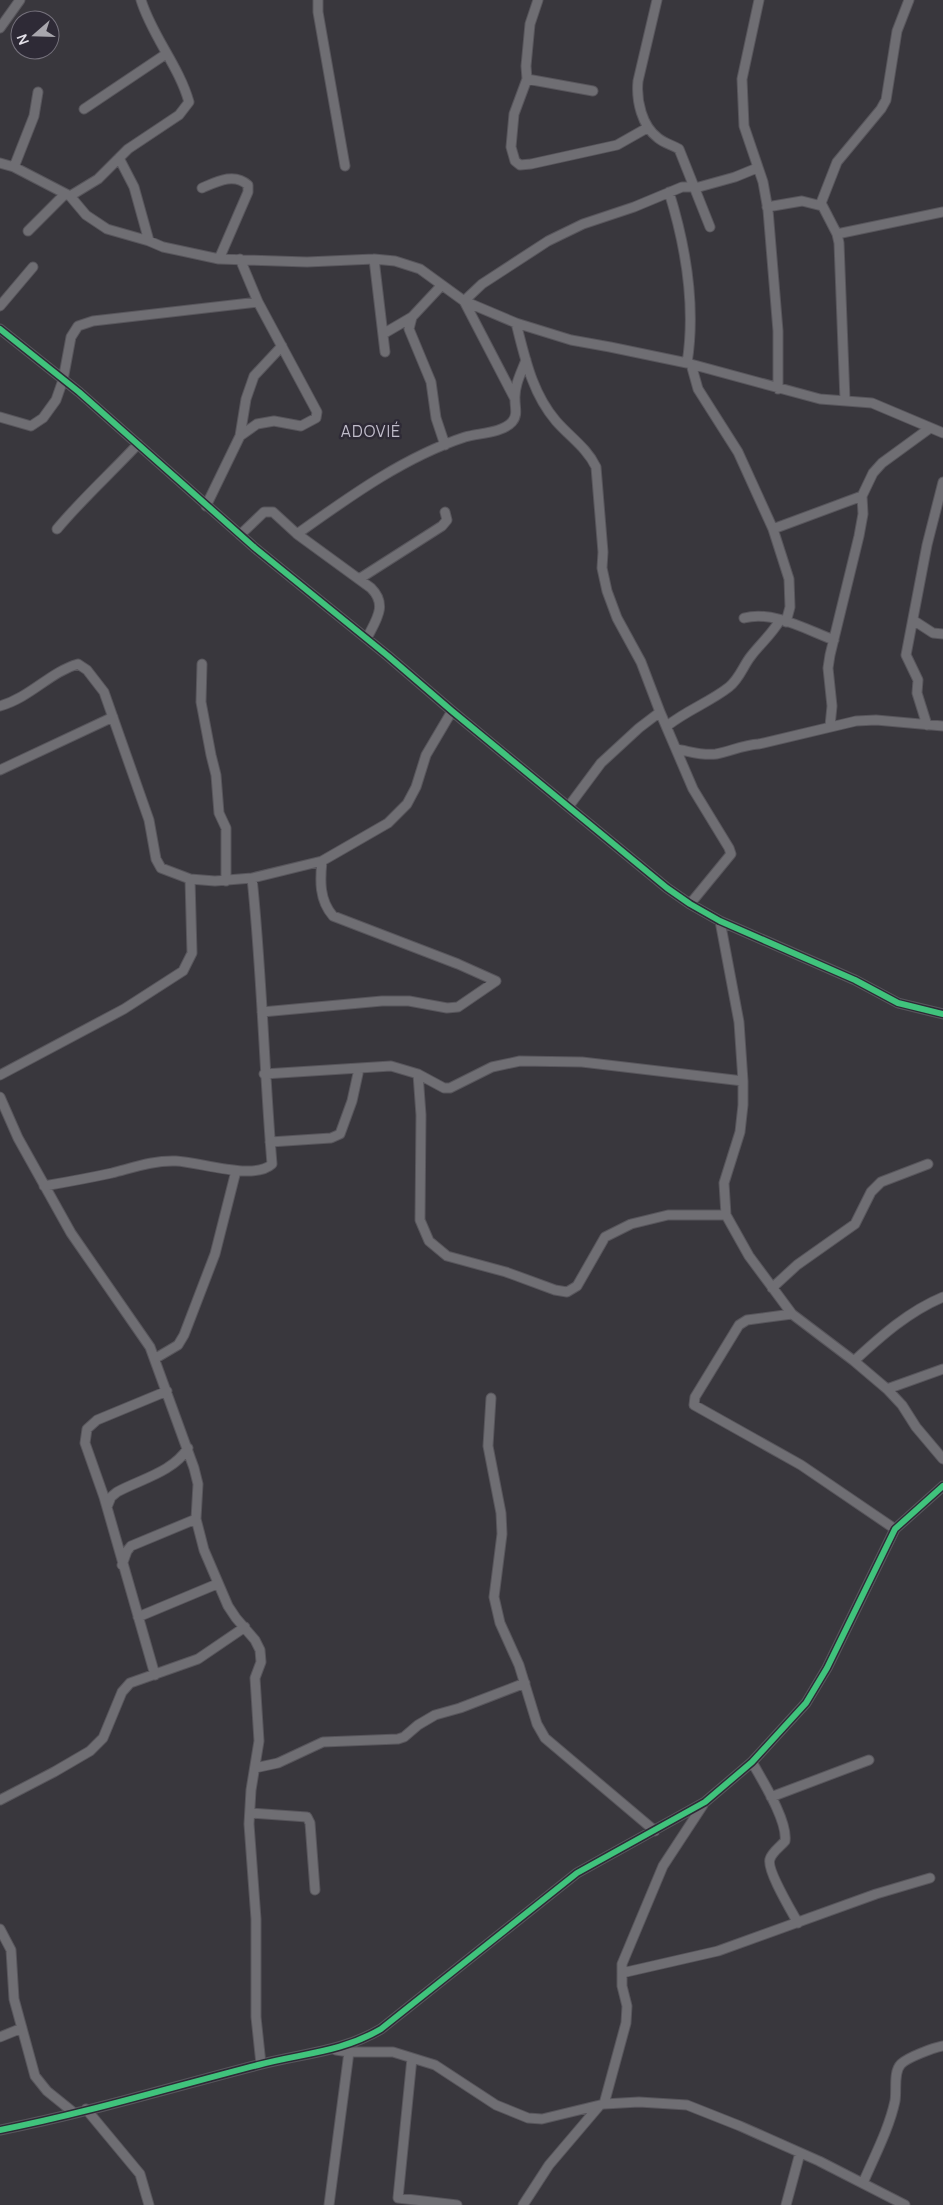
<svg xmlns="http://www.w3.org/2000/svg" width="943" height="2205" font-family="Manrope,sans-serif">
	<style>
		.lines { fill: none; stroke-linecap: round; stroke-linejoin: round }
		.street-casing { stroke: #58565c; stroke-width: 11 }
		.street { stroke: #6f6e73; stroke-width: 9 }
		.cycleway-casing { stroke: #2e2a36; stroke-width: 9 }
		.cycleway { stroke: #40c37c; stroke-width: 6 }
		.labels { text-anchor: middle; stroke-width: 5; stroke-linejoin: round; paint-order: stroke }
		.quarter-label { font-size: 16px; letter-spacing: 1px; fill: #c1bdcb; stroke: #2e2a36 }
	</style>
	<rect width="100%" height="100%" fill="#39373d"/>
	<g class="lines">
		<defs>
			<path id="street" d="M 318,0 L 318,12 L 345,166
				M 538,0 L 530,24 L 526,66 L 527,79 L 514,114 L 511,147 L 515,161 L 520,165 L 531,164 L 617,145 L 647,128
				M 657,0 L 638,81 C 636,101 642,126 658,138 C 664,143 672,145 679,149 L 710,227
				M 759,0 L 742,79 L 744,126 L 763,182 L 768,210 L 778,331 L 778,389
				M 0,28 L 20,0
				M 527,79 L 593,91
				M 84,109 L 166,54
				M 119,158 L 134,187 L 149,241
				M 0,163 L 14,167 L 70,196 L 86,215 L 107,229 L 149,241 L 163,247 L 219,259 L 307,262 L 374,259 L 395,261 L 420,269 L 464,301 L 516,323 L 571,340 L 610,347 L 687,363 L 820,399 L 872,403 L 943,433
				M 14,167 L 34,116 L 38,92
				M 202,188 C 216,182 234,172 248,185 L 248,192 L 219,259
				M 669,192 C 686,247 696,306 687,363
				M 70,196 L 98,179 L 128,149 L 179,115 L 189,102 C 179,66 152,36 141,0
				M 767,207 L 802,201 L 822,206
				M 28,231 L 65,194
				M 837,234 L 943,212
				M 374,259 L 385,352
				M 441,286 L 412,317 L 409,329 L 431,382 L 436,418 L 445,445
				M 0,306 L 33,267
				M 516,323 C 525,358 532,393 556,421 C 570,437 587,448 596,467 L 603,552 L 602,568 L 607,591 L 617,618 L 641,662 L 660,712 L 639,728 L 601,763 L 569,806
				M 0,329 L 79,392 L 255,548 L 388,656 L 452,711 L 667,888 L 690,904 L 720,921 L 855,980 L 898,1003 L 943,1014
				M 383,334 L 412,317
				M 691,364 L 698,389 L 738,452 L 773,529 L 789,579 L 790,607 L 786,622
				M 515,399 L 464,301 L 482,284 L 548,241 L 583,224 L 634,207 L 682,187 L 699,187 L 735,177 L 757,168
				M 845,400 L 839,243 L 837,234 L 821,203 L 837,162 L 881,109 L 886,100 L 897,31 L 909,0
				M 0,417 L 31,426 L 43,418 L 56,400 L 63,380 L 71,337 L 78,326 L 93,321 L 258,302
				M 240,436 L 246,399 L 254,376 L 282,346
				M 206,506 L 240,436 L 257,424 L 274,421 L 301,426 L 316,418 L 317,412 L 258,302 L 240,259
				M 57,529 C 82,499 111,473 138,444
				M 773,529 L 862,496
				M 297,534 C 349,497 404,457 465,437 C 479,433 502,433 512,422 C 518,415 515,408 515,400 C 514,386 521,373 526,360
				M 240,535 L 264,512 L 273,512 L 297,534 L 371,588 C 388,605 376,620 367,638
				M 359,579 L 442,526 L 447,520 L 445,512
				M 744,618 C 773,610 807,630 834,640
				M 913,620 L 933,633 L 943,634
				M 202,664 L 201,702 L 211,755 L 216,775 L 219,813 L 226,828 L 226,881
				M 0,706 C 31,697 50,672 78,664 L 87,670 L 104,692 L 149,820 L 156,859 L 161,868 L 190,879 L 215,881 L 252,878 L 322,861 L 388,823 L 407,804 L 416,787 L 426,755 L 452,711
				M 660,712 L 693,789 L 729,848 L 731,854 L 690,904
				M 927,725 L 917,693 L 918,680 L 906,655 L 927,545 L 943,482
				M 667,726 C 687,710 710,702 729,687 C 740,678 743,666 751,656 C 761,643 772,634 780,620
				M 830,726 L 832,706 L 828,668 L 830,655 L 859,536 L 863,514 L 862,496 L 873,473 L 882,463 L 930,428
				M 676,749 C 689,751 702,756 716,754 C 731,751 743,745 759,744 L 856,721 L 876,720 L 943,726
				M 0,770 L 113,717
				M 720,921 L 739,1022 L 743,1081 L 743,1105 L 740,1132 L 724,1183 L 726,1215 L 749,1256 L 792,1314 L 854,1361 L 887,1389 L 902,1405 L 916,1427 L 943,1459
				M 262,1012 L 382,1001 L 409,1001 L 447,1008 L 458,1007 L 496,981 L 458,964 L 333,916 C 319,900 320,880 322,861
				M 264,1074 L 391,1066 L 418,1074 L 444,1088 L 450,1088 L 492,1067 L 520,1061 L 582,1062 L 743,1081
				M 418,1074 L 421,1115 L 420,1220 L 429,1241 L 447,1256 L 506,1272 L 555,1290 L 567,1292 L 577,1286 L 605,1237 L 631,1224 L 668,1215 L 726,1215
				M 0,1075 L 124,1009 L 183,971 L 192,953 L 190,879
				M 0,1097 L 18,1138 L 71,1233 L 150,1347 L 194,1468 L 198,1484 L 196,1519 L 204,1550 L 228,1606 L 236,1618 L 255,1640 L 260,1650 L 261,1662 L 255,1678 L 259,1741 L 251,1790 L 249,1824 L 256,1919 L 256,2017 L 261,2064
				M 270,1142 L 331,1138 L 340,1134 L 352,1101 L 359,1069
				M 44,1186 C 67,1182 89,1178 112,1173 C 132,1168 154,1160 176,1161 C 200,1162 254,1181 272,1164 C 264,1069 262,973 252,878
				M 772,1288 L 797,1265 L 855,1224 L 871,1192 L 881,1182 L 928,1164
				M 792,1314 L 747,1320 L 739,1325 L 695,1397 L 694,1405 L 801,1465 L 895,1529
				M 156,1358 L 178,1345 L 184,1335 L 215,1254 L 236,1171
				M 854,1361 C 881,1336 909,1311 943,1297
				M 887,1389 L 943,1369
				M 491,1398 L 488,1446 L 501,1513 L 502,1534 L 494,1597 L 500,1623 L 519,1665 L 537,1724 L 545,1738 L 655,1831
				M 107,1507 L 111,1497 L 117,1492 C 141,1479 173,1472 188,1448
				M 122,1565 L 127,1551 L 131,1546 L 196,1519
				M 138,1617 L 217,1584
				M 155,1675 L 104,1497 L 85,1443 L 87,1429 L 97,1420 L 167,1391
				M 752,1762 C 762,1780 788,1821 785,1841 C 781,1846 772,1852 770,1859 C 766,1869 792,1912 798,1923
				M 255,1768 L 278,1763 L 323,1742 L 398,1739 L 404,1737 L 418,1725 L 435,1715 L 460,1708 L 525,1683
				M 771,1797 L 869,1760
				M 0,1800 L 54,1772 L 90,1751 L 103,1738 L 122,1692 L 130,1683 L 198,1659 L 245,1627
				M 250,1813 L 307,1817 L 310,1823 L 315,1890
				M 0,1929 L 11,1950 L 14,1999 L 35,2076 L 47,2091 L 73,2112
				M 622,1973 L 718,1951 L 876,1894 L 930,1878
				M 0,2037 L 22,2028
				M 336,2050 L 349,2052 L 393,2052 L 435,2065 L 496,2105 L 528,2118 L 542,2119 L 604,2104 L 639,2102 L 687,2105 L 740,2126 L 819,2161 L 905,2205
				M 412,2058 L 398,2198 L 457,2205
				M 604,2104 L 626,2023 L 627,2006 L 622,1986 L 622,1964 L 663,1866 L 703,1805
				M 86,2109 L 140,2174 L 149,2205
				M 0,2130 C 87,2113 172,2087 258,2065 C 302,2053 340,2053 381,2029 L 577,1873 L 705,1802 L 752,1762 L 806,1703 L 827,1668 L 895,1529 L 943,1486
				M 863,2183 C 874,2157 889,2129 895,2101 C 897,2090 893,2072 901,2064 C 908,2057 933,2048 943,2046
				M 329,2205 L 349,2052
				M 523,2205 L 549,2165 L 600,2105
				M 786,2205 L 800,2153"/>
		</defs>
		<use href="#street" class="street-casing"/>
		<use href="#street" class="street"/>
		<defs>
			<path id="cycleway" d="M 0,329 L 79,392 L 255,548 L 388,656 L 452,711 L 667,888 L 690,904 L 720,921 L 855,980 L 898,1003 L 943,1014
				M 0,2130 C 87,2113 172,2087 258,2065 C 302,2053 340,2053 381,2029 L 577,1873 L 705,1802 L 752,1762 L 806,1703 L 827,1668 L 895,1529 L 943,1486"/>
		</defs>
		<use href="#cycleway" class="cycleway-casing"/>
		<use href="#cycleway" class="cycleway"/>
	</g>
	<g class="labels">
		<g class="quarter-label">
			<text x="371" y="437">ADOVIÉ</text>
		</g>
	</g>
	<g transform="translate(35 35) rotate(250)"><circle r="24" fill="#2e2a36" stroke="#77737e"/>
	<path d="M0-4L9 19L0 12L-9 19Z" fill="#a8a6ad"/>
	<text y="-8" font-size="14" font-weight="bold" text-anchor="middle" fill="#e4e1e9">N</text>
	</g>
</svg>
